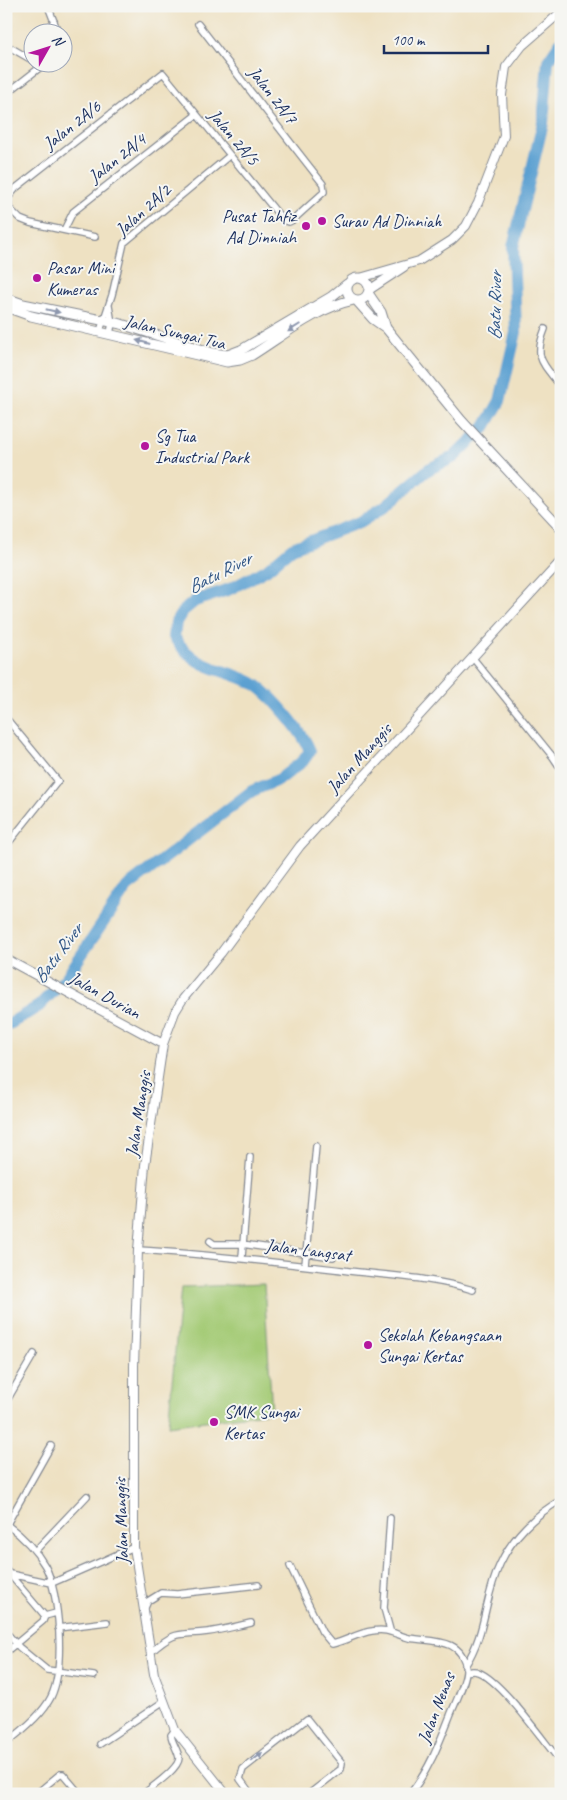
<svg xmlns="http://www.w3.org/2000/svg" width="567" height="1800" font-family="Caveat,sans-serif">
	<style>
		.grass { fill: #a4cb76; stroke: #607d6a }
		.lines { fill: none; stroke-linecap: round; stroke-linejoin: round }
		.river { stroke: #5ca0d1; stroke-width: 12 }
		.minor-casing { stroke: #848890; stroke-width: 8 }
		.tertiary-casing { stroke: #848890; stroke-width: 10 }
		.secondary-casing { stroke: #848890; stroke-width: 11 }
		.minor { stroke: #fff; stroke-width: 5.5 }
		.tertiary { stroke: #fff; stroke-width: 8 }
		.secondary { stroke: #fff; stroke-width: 9 }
		.oneway { fill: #8d97ae }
		.poi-dot { fill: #b5179e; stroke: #f6f6f2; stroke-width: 2 }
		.labels { text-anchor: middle; stroke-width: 4; stroke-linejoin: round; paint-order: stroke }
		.street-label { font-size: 18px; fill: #1b2f5e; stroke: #f6f6f2 }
		.poi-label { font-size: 18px; fill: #1b2f5e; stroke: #f6f6f2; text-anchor: start }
		.water-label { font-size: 19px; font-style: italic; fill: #325786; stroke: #f6f6f2 }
	</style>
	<rect width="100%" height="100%" fill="#f6f6f2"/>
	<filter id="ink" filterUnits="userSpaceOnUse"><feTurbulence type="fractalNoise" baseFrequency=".02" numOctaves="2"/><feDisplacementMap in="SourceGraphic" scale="10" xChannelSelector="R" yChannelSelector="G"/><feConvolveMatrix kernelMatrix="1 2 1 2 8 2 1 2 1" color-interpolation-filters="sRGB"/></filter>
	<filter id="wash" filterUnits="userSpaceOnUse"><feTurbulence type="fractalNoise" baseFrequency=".0096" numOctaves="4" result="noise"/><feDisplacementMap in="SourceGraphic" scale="20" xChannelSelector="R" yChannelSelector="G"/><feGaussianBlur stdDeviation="1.12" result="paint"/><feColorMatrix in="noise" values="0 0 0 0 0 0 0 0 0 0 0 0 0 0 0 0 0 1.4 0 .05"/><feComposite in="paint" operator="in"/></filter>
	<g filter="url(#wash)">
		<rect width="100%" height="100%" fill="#eee1c2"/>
		<path class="grass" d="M 264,1284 L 272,1412 L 168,1426 L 181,1287 Z"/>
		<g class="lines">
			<path class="river" d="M 6,1026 L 39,1006 L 66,978 L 127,887 L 252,791 L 280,779 L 303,761 L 310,751 C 303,732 269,691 251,682 C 218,666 197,671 174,637 L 176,622 L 183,611 L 195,601 L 230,589 L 266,570 L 292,548 L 360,522 L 384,507 L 429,469 L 454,457 L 485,427 L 500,401 L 516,332 L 513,247 L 543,123 L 548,61 L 561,42"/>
		</g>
	</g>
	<g filter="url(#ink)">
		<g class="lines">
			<defs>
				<path id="minor" d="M 48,6 L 58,32
					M 46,32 L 54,21
					M 6,45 L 32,60
					M 6,94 L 47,62
					M 64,230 L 73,212 L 196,115
					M 95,237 L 30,223 L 20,219 L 9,208 L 8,198 L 16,188 L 163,73 L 283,220 L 289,222 L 293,220 L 324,192 L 323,184 L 198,24
					M 109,306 L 112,323 L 110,334
					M 545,329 C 533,359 543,363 561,387
					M 100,331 L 112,295 L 124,243 L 229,156
					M 472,657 L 553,757 L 561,769
					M 6,718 L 58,781 L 6,846
					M 210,1241 L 214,1244 L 242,1244 L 333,1257
					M 138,1250 C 207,1254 274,1262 342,1270 C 387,1276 430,1277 473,1290
					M 242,1257 L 250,1157
					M 305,1265 L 316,1146
					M 6,1402 L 34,1354
					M 390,1518 L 384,1608 L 390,1630
					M 6,1524 C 21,1535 36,1550 45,1566 C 60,1593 65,1668 51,1697 C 42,1715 22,1731 6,1743
					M 7,1524 L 51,1446
					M 35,1551 L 87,1496
					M 290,1566 L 322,1632 L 332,1644 C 346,1641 358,1633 372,1631 C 388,1628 394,1634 409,1638 C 431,1642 463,1637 466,1669 C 467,1680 454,1705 450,1716 C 439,1744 429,1770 410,1794
					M 6,1570 L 45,1616 L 56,1613
					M 10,1574 L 52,1583
					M 52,1583 L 134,1547
					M 144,1610 L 148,1601 L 161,1593 L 177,1594 L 258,1585
					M 58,1628 L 107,1622
					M 6,1632 L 19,1647 L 47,1670 L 94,1676
					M 6,1652 L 43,1621 L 45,1616
					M 151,1652 C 177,1629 178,1636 208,1632 C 223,1630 237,1626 251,1623
					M 465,1666 C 487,1632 484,1597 500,1564 C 512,1537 536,1514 561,1500
					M 466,1672 C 471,1671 474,1670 478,1672 C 502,1681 543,1741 561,1762
					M 100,1744 L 164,1701
					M 36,1794 L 60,1774 L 63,1774 L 80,1794
					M 143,1794 C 152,1787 179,1769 179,1758 C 178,1750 172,1743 171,1735 L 175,1730
					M 251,1794 L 240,1779 L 243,1769 L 307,1719 L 342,1763 L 341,1769 L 309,1794"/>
				<path id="tertiary" d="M 360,278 L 419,261 L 452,240 L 466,226 L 478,203 L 504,136 L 502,95 L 506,67 L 522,46 L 561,12
					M 369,290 L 404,267
					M 6,959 L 163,1044
					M 226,1794 L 175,1730 L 154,1674 L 134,1547 L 134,1366 L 138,1250 L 145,1165 L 163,1044 L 175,1012 L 183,999 L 221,953 L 300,846 L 561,561"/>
				<path id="secondary" d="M347 289a11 11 0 1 1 22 0a11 11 0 1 1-22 0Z
					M 368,293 L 381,312 L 386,328
					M 6,298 L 23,304 L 121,324 L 213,353 L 228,355 L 241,350 L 331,297 L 347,284
					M 357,301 L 373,319 L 386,328 L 461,420 L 561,528
					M 6,307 L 31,316 L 227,362 L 240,360 L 252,355 C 284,335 316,308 353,300"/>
			</defs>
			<use href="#minor" class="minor-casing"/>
			<use href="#tertiary" class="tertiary-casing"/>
			<use href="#secondary" class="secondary-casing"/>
			<use href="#minor" class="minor"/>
			<use href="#tertiary" class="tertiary"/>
			<use href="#secondary" class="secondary"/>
		</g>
		<defs><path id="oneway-solid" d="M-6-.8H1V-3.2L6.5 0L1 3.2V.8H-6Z" transform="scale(1.25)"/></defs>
		<g class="oneway">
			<use href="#oneway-solid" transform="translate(53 311) rotate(13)"/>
			<use href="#oneway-solid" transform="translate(294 328) rotate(148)"/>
			<use href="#oneway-solid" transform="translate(143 342) rotate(-165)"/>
			<use href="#oneway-solid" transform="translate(257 1757) rotate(-39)"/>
		</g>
	</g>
	<g class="poi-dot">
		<circle cx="322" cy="221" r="5"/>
		<circle cx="306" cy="226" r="5"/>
		<circle cx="37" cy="278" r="5"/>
		<circle cx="145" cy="446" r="5"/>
		<circle cx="368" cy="1345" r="5"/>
		<circle cx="214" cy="1422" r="5"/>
	</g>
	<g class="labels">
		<g class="street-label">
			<text transform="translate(273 95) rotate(52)" y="6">Jalan 2A/7</text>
			<text transform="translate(72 125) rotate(-38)" y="6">Jalan 2A/6</text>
			<text transform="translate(234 137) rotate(50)" y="6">Jalan 2A/5</text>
			<text transform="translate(117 158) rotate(-38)" y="6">Jalan 2A/4</text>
			<text transform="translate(143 210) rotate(-42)" y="6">Jalan 2A/2</text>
			<text transform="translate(175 332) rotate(13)" y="6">Jalan Sungai Tua</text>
			<text transform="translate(359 758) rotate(-48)" y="6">Jalan Manggis</text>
			<text transform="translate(105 995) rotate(29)" y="6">Jalan Durian</text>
			<text transform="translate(138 1114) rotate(-81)" y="6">Jalan Manggis</text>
			<text transform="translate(308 1250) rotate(7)" y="6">Jalan Langsat</text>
			<text transform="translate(121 1521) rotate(-92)" y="6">Jalan Manggis</text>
			<text transform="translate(436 1708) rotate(-69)" y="6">Jalan Nenas</text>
		</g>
		<g class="poi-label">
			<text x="296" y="222" text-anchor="end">Pusat Tahfiz<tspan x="296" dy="21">Ad Dinniah</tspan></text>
			<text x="332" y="227">Surau Ad Dinniah</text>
			<text x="47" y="274">Pasar Mini<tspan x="47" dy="21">Kumeras</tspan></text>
			<text x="155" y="442">Sg Tua<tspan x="155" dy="21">Industrial Park</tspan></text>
			<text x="378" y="1341">Sekolah Kebangsaan<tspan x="378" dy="21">Sungai Kertas</tspan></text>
			<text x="224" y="1418">SMK Sungai<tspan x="224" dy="21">Kertas</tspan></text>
		</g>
		<g class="water-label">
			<text transform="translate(494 306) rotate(-89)" y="7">Batu River</text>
			<text transform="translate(219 572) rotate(-27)" y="7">Batu River</text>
			<text transform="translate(57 953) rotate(-53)" y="7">Batu River</text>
		</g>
	</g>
	<rect width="567" height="1800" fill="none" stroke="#f6f6f2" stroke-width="25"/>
	<g transform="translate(48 48) rotate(51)"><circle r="24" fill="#f6f6f2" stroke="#9ea6b7"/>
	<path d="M0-4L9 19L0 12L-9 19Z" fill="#b5179e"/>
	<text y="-8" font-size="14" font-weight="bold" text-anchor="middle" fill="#1b2f5e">N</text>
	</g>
	<path d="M384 45v8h104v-8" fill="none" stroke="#1b2f5e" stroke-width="2.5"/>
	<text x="392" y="45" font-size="15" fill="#1b2f5e" stroke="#f6f6f2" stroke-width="4" paint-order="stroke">100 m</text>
</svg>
